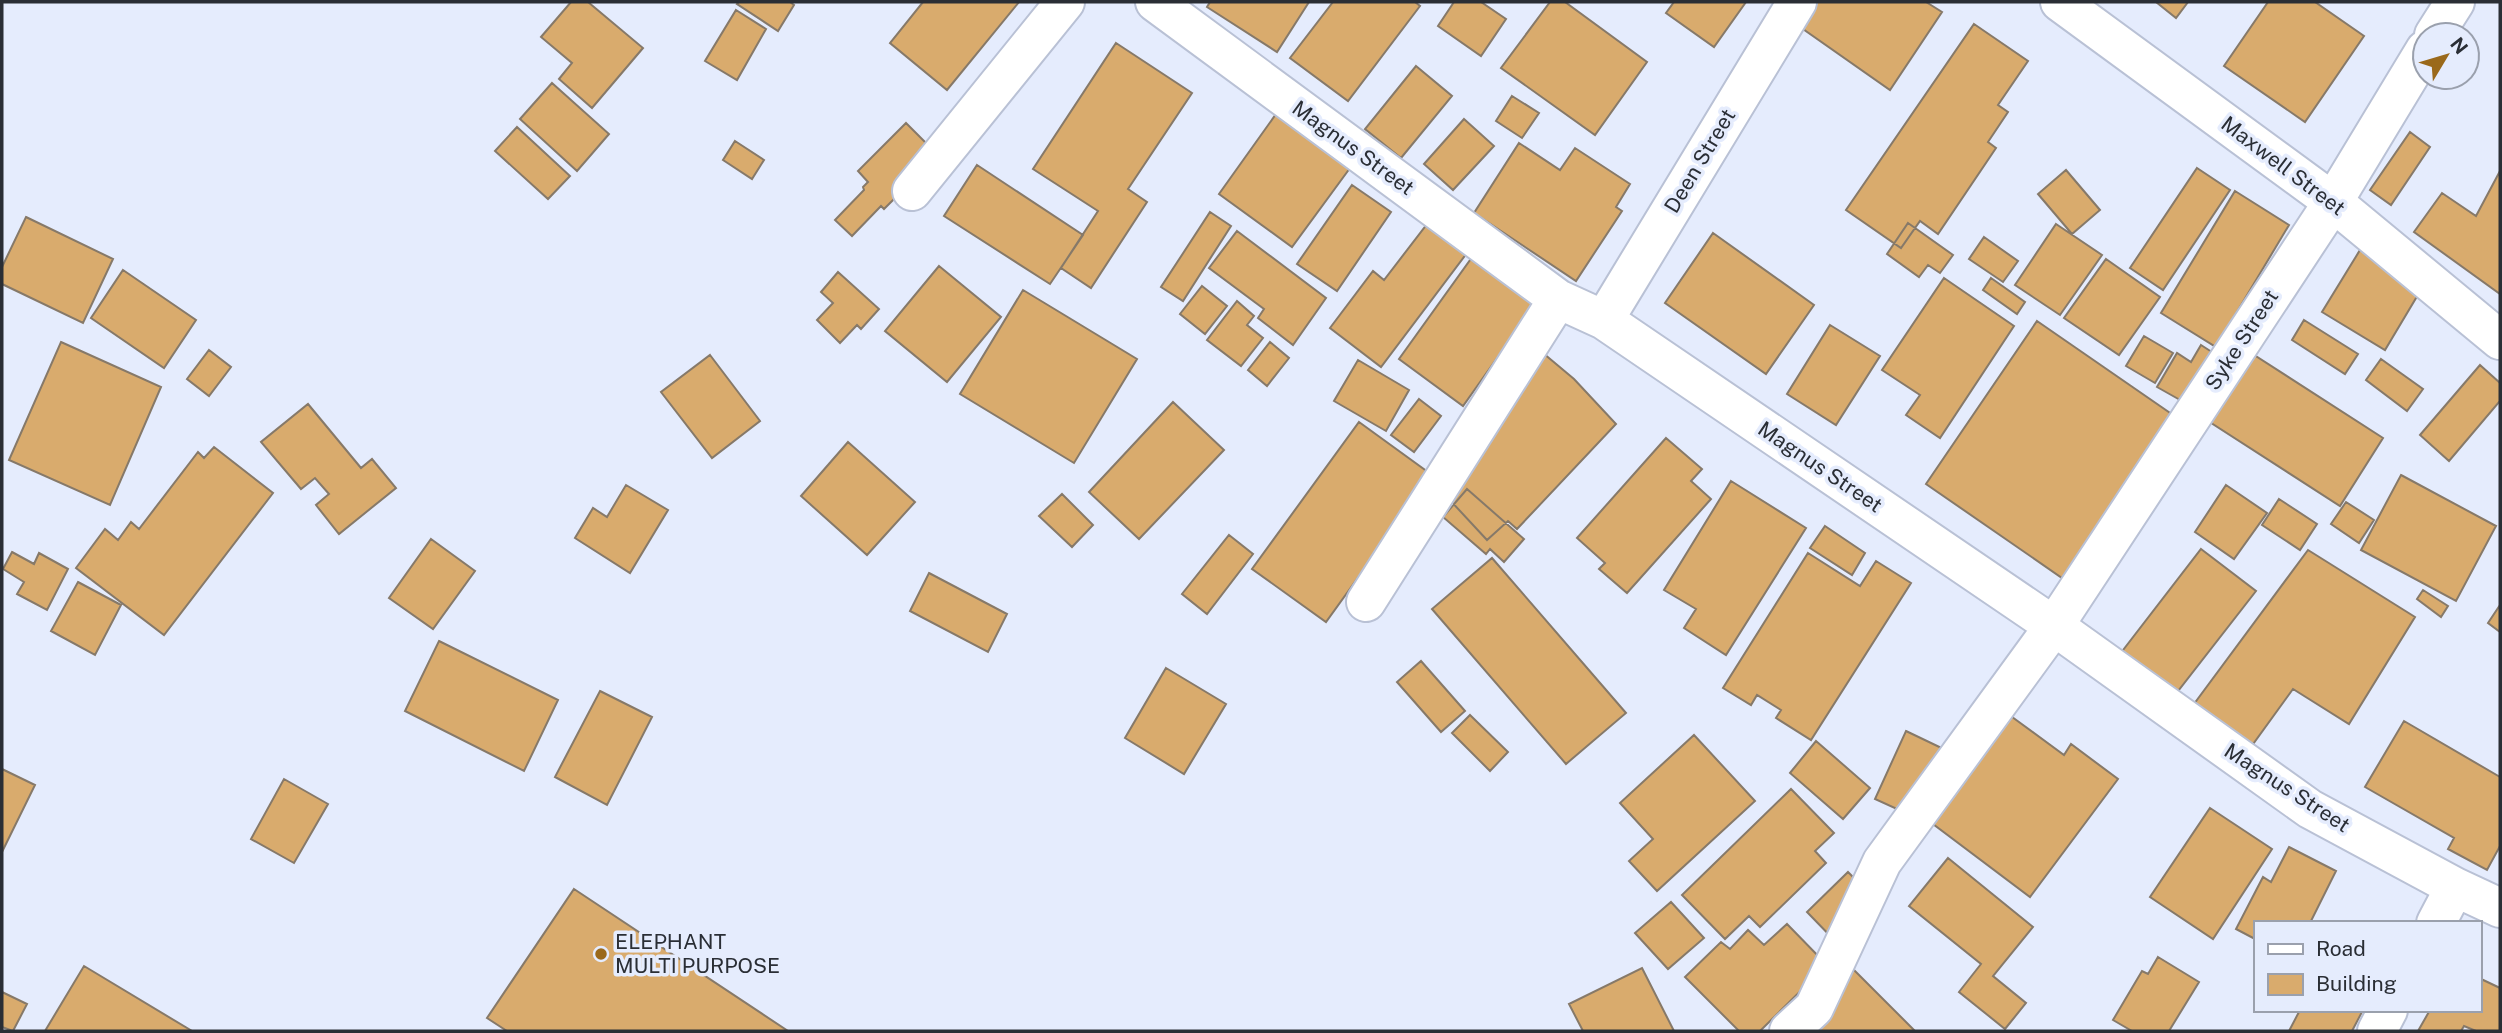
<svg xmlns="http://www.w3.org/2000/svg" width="2502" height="1033" font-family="'Public Sans',sans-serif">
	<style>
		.building { fill: #d9ab6d; stroke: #867969; stroke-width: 2 }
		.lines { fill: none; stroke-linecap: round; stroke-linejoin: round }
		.minor-casing { stroke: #b9c1d5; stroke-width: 42 }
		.minor { stroke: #fff; stroke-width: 38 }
		.poi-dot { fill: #9a691b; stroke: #e5ecfd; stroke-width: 2.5 }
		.labels { text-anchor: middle; stroke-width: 7; stroke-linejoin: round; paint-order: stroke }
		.street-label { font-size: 21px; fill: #2a2e35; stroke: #e5ecfd }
		.poi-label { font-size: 21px; fill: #2a2e35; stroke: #e5ecfd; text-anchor: start }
	</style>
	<rect width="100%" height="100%" fill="#e5ecfd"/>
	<path class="building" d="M 571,2 L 588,2 L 643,48 L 592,108 L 559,79 L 572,63 L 541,37 Z
		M 739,2 L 790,2 L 794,5 L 778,31 L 737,4 Z
		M 923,2 L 1019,2 L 947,90 L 890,43 Z
		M 1210,2 L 1309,2 L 1277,52 L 1207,7 Z
		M 1333,2 L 1415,2 L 1420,6 L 1348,101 L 1290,58 Z
		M 1454,2 L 1481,2 L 1506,19 L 1481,56 L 1438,26 Z
		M 1550,2 L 1565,2 L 1647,62 L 1595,135 L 1501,68 Z
		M 1674,2 L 1746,2 L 1714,47 L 1666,13 Z
		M 1792,2 L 1926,2 L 1942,12 L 1890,90 L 1783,15 Z
		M 2156,2 L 2188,2 L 2176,18 Z
		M 2268,2 L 2315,2 L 2364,36 L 2305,122 L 2224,66 Z
		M 736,10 L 766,29 L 737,80 L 705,61 Z
		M 1974,24 L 2028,61 L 1998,105 L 2008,112 L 1988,142 L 1996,148 L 1938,234 L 1920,221 L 1901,248 L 1846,210 Z
		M 1116,43 L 1192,93 L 1128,189 L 1147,202 L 1091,288 L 1061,268 L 1098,211 L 1033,169 Z
		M 1416,66 L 1452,96 L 1401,158 L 1365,129 Z
		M 552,83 L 609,134 L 577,171 L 520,119 Z
		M 1512,96 L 1539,113 L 1522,138 L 1496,121 Z
		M 1276,114 L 1350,168 L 1292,247 L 1219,194 Z
		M 1464,119 L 1494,146 L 1453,190 L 1424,164 Z
		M 906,123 L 938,155 L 884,209 L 881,206 L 852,236 L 835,220 L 864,190 L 863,187 L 868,182 L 858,171 Z
		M 517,127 L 570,176 L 548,199 L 495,151 Z
		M 2410,132 L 2430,147 L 2391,205 L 2370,190 Z
		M 735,141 L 764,160 L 752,179 L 723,160 Z
		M 1519,143 L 1560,170 L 1575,148 L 1630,184 L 1616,207 L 1622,211 L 1576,281 L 1474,213 Z
		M 977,165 L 1083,235 L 1050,284 L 944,216 Z
		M 2197,168 L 2230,190 L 2163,290 L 2130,268 Z
		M 2066,170 L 2100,210 L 2072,234 L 2038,194 Z
		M 2500,171 L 2500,294 L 2414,232 L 2442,193 L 2476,216 Z
		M 1352,185 L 1391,212 L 1337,291 L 1297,264 Z
		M 2235,191 L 2289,225 L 2216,347 L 2161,313 Z
		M 1210,212 L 1231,226 L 1183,301 L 1161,287 Z
		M 26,217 L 113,259 L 83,323 L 2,284 L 2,267 Z
		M 1431,219 L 1470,249 L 1381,367 L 1330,328 L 1373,271 L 1384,280 Z
		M 1908,223 L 1953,255 L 1940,273 L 1928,265 L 1919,277 L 1887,254 Z
		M 2056,224 L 2102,255 L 2060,315 L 2015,285 Z
		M 1237,231 L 1326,298 L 1293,345 L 1258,318 L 1264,309 L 1209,268 Z
		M 1713,233 L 1814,305 L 1766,374 L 1665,303 Z
		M 1984,237 L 2018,261 L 2003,282 L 1969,259 Z
		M 2360,250 L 2422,288 L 2385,350 L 2322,312 Z
		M 1473,256 L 1537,302 L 1463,406 L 1399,359 Z
		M 2106,259 L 2160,297 L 2119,355 L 2064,318 Z
		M 939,266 L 1001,317 L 947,382 L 885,331 Z
		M 123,270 L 196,320 L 164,368 L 91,318 Z
		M 838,272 L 879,309 L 861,329 L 857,325 L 840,343 L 817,320 L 833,303 L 821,292 Z
		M 1944,278 L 2014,326 L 1940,438 L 1906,415 L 1920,395 L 1882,370 Z
		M 1991,278 L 2025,302 L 2017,314 L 1983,290 Z
		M 1202,286 L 1227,306 L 1205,334 L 1180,314 Z
		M 1023,290 L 1137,359 L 1074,463 L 960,394 Z
		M 1237,301 L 1254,316 L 1247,325 L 1263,338 L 1241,366 L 1207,340 Z
		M 2304,320 L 2358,354 L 2345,374 L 2292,340 Z
		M 2037,321 L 2173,415 L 2062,578 L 1926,484 Z
		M 1830,325 L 1880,356 L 1836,425 L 1787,394 Z
		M 2144,336 L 2173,353 L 2155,383 L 2126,366 Z
		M 61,342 L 161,387 L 110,505 L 9,460 Z
		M 1270,342 L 1289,358 L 1267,386 L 1248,370 Z
		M 2234,342 L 2383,438 L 2340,506 L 2191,410 Z
		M 2201,345 L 2218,356 L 2189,405 L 2157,387 L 2177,353 L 2191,362 Z
		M 1537,348 L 1574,379 L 1616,424 L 1517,529 L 1508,521 L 1487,540 L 1448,498 Z
		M 209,350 L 231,367 L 209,396 L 187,379 Z
		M 710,355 L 760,421 L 712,458 L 661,392 Z
		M 2381,359 L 2423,389 L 2407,411 L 2366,380 Z
		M 1358,360 L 1409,390 L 1386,431 L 1334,401 Z
		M 2480,365 L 2500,383 L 2500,401 L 2449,461 L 2420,435 Z
		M 1419,399 L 1441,416 L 1414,452 L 1391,435 Z
		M 1173,402 L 1224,450 L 1139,539 L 1089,492 Z
		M 308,404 L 361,468 L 372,459 L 396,488 L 339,534 L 316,505 L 329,494 L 315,478 L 301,489 L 261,442 Z
		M 1359,422 L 1432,475 L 1326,622 L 1252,569 Z
		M 1666,438 L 1702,469 L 1691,481 L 1711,499 L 1627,593 L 1599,569 L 1605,563 L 1577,538 Z
		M 848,442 L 915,502 L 867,555 L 801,496 Z
		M 214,447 L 273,493 L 164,635 L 76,568 L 105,529 L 118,540 L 131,522 L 139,529 L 198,452 L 204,458 Z
		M 2401,475 L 2496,526 L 2456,601 L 2361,550 Z
		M 1731,481 L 1806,528 L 1726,655 L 1684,628 L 1696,609 L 1664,590 Z
		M 626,485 L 668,510 L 630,573 L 575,538 L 593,508 L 607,517 Z
		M 2226,485 L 2267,513 L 2234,559 L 2195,532 Z
		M 1467,489 L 1524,539 L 1504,562 L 1490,549 L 1486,554 L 1443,517 Z
		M 1062,494 L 1093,525 L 1072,547 L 1039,516 Z
		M 2279,499 L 2317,524 L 2300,550 L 2262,525 Z
		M 2346,502 L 2374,520 L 2359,543 L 2331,524 Z
		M 1825,526 L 1865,553 L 1852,575 L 1810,548 Z
		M 1229,535 L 1253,554 L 1207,614 L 1182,594 Z
		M 431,539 L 475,571 L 433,629 L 389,598 Z
		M 2201,549 L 2256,591 L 2164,709 L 2110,667 Z
		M 2308,550 L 2415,617 L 2349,724 L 2293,689 L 2248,751 L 2191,708 Z
		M 12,552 L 34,564 L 39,553 L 68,569 L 47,610 L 17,594 L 24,582 L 3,569 Z
		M 1808,553 L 1860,586 L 1876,561 L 1911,583 L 1811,740 L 1776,718 L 1781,710 L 1757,695 L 1751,705 L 1723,688 Z
		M 1492,558 L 1626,713 L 1566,764 L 1432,609 Z
		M 929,573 L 1007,614 L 988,652 L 910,611 Z
		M 78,582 L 121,605 L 95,655 L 51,631 Z
		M 2423,590 L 2448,606 L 2441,617 L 2417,599 Z
		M 2500,605 L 2500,632 L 2488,623 Z
		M 439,641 L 558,700 L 524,771 L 405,711 Z
		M 1421,661 L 1465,711 L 1441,732 L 1397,682 Z
		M 1166,668 L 1226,704 L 1184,774 L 1125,738 Z
		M 600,691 L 652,717 L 607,805 L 555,777 Z
		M 2008,714 L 2064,755 L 2071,744 L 2118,779 L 2030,897 L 1929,821 Z
		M 1470,715 L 1508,752 L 1490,771 L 1452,733 Z
		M 2404,721 L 2500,777 L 2500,846 L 2487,870 L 2448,849 L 2454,838 L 2365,787 Z
		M 1906,731 L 1952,753 L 1921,820 L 1875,799 Z
		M 1694,735 L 1755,801 L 1657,891 L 1629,861 L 1653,839 L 1620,803 Z
		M 1816,741 L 1870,788 L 1843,819 L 1790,773 Z
		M 2,769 L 35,785 L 2,852 Z
		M 284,779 L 328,804 L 294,863 L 251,839 Z
		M 1791,789 L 1834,833 L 1815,851 L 1826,863 L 1760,927 L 1749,916 L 1725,939 L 1682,895 Z
		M 2210,808 L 2272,849 L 2213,939 L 2150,897 Z
		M 2289,847 L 2336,871 L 2310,923 L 2255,923 L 2255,939 L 2236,929 L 2263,877 L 2271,882 Z
		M 1948,858 L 2033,927 L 1993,976 L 2026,1003 L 2005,1029 L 1959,992 L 1981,964 L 1909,906 Z
		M 1848,872 L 1882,906 L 1840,946 L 1807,912 Z
		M 574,889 L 788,1031 L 507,1031 L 487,1018 Z
		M 1671,902 L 1704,938 L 1668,969 L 1635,933 Z
		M 1787,924 L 1827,965 L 1760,1031 L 1739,1031 L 1685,977 L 1721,942 L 1730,949 L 1748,930 L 1764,945 Z
		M 1841,957 L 1915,1031 L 1797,1031 Z
		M 2158,957 L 2199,982 L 2169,1031 L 2132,1031 L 2113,1020 L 2142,971 L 2148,974 Z
		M 84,966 L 192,1031 L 45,1031 Z
		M 1642,968 L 1674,1031 L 1583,1031 L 1569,1004 Z
		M 2479,978 L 2500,988 L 2500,1031 L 2476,1031 L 2464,1026 L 2461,1031 L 2418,1031 L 2430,1010 L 2479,1010 Z
		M 2,992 L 27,1004 L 13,1031 L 2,1027 Z
		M 2300,1010 L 2363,1010 L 2352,1031 L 2289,1031 Z"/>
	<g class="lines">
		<defs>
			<path id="minor" d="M 1155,2 L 1558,299 L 1604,320 L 2054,626 L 2310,809 L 2455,887 L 2500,908
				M 2060,2 L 2333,202 L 2500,340
				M 2434,35 L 2455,2
				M 912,191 L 1065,2
				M 1604,320 L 1797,2
				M 1366,602 L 1558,299
				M 2436,923 L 2455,887
				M 1789,1031 L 1814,1008 L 1882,862 L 2054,626 L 2333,202 L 2425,50
				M 2377,1031 L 2388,1010"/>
		</defs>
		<use href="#minor" class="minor-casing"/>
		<use href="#minor" class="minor"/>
	</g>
	<circle class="poi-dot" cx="601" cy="954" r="7"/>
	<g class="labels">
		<g class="street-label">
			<text transform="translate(1353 148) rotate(36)" y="7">Magnus Street</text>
			<text transform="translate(1700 161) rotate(-59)" y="7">Deen Street</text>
			<text transform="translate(2283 166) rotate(37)" y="7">Maxwell Street</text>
			<text transform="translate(2242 340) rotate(-57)" y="7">Syke Street</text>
			<text transform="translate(1820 467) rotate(34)" y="7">Magnus Street</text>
			<text transform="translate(2287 788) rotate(33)" y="7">Magnus Street</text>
		</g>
		<g class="poi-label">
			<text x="615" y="949">ELEPHANT<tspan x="615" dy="24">MULTI PURPOSE</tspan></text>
		</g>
	</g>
	<rect width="2502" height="1033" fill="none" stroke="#2a2e35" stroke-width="7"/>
	<rect x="2254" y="921" width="228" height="91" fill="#e5ecfd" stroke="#9aa0ad" stroke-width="2"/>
	<rect x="2268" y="944" width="35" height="10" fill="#ffffff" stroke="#9aa0ad" stroke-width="2"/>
	<text x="2316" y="956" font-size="21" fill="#2a2e35">Road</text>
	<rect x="2268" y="974" width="35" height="21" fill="#d9ab6d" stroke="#9aa0ad" stroke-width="2"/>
	<text x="2316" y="991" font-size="21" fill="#2a2e35">Building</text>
	<g transform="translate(2446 56) rotate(52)"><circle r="33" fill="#e5ecfd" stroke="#9aa0ad" stroke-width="2"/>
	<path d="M0-5L12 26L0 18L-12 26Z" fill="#9a691b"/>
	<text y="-10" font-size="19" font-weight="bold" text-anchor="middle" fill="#2a2e35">N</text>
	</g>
</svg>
